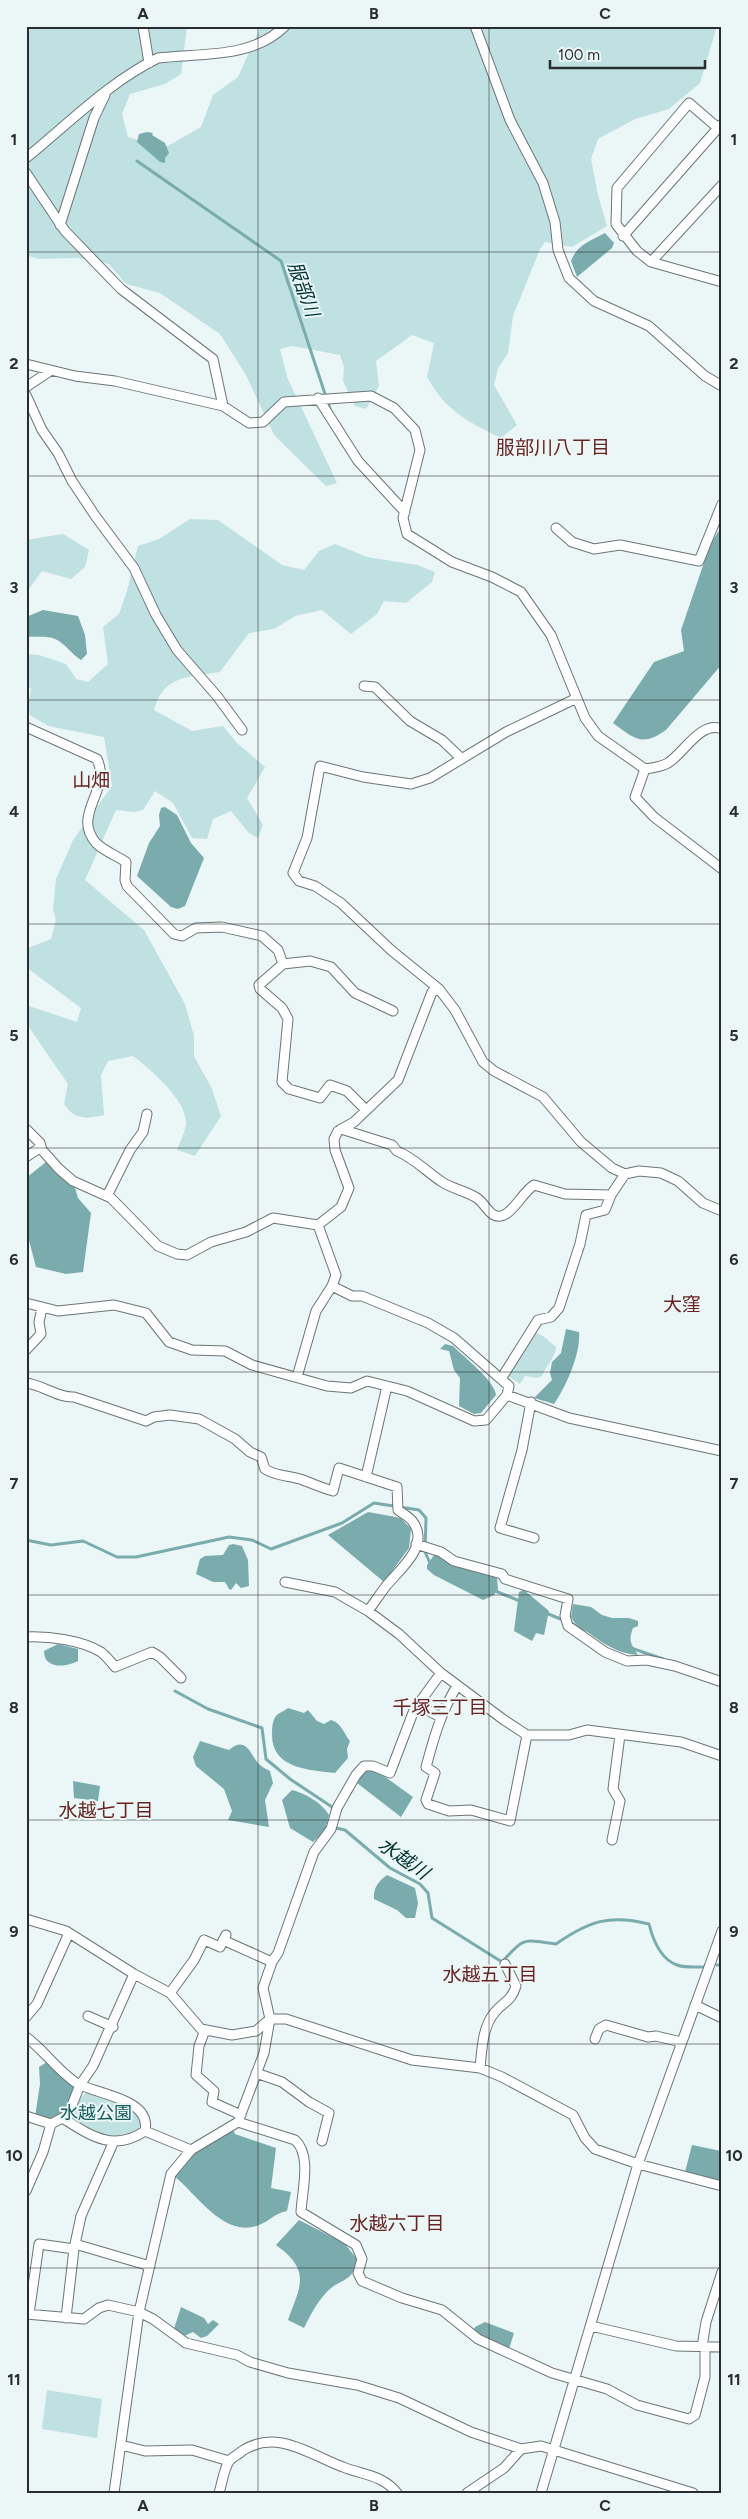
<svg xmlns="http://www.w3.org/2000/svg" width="748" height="2519" font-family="Figtree,'Noto Sans JP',sans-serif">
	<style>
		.green { fill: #bfe1e2 }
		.water { fill: #7aacae }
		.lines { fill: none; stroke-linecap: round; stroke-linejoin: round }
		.stream { stroke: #7aacae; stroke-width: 3 }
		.minor-casing { stroke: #6c7576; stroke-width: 11 }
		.minor { stroke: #fff; stroke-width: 9 }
		.grid { fill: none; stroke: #292d2d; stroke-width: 1; stroke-opacity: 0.55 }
		.labels { text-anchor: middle; stroke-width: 4; stroke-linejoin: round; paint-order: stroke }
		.park-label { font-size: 18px; fill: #145b5d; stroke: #ebf6f6 }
		.water-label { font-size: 19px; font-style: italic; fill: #003133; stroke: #ebf6f6 }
		.neighbourhood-label { font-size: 19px; fill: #692422; stroke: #ebf6f6 }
		.neatline { fill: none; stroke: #292d2d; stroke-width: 2 }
		.grid-label { font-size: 16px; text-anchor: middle; font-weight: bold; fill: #292d2d }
	</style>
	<rect width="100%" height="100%" fill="#ebf6f6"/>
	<path class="green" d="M 26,26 L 187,26 L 181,74 L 165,84 L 130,94 L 122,114 L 128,137 L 164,148 L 201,127 L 213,95 L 238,77 L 261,26 L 717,26 L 700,83 L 669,109 L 635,119 L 598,139 L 591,159 L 598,195 L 607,226 L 572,247 L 545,242 L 540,249 L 513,316 L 508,353 L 498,368 L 494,385 L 517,425 L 501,438 C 468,422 446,411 427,377 L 434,343 L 412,335 L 376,361 L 379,386 L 366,409 L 355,406 L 343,381 L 344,367 L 340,355 L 292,346 L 280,349 L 287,377 L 337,483 L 326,486 L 274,435 L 246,375 L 220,334 L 160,293 L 126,284 L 109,264 L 77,258 L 39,259 L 26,255 Z
		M 190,519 L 218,520 L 282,565 L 304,570 L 319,551 L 335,544 L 367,557 L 417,565 L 435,572 L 432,582 L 406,603 L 384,601 L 377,614 L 351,634 L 322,610 L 295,616 L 274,629 L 249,633 L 220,672 C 189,677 163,675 154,710 L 192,731 L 223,726 L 236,742 L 265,767 L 247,798 L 263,825 L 258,838 L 249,833 L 231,811 L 213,819 L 207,839 L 192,838 L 173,803 L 155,791 L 143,810 L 134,812 L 116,810 L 85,880 L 144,930 L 185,1004 L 194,1036 L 194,1056 L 212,1089 L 221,1116 L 195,1156 L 177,1150 C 180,1142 185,1132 186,1124 C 187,1100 150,1069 133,1056 L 108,1061 L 101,1075 L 104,1115 C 87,1119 74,1120 64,1104 L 68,1084 L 26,1023 L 26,1005 L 77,1022 L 81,1008 L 26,967 L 26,949 L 51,939 L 56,920 L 53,909 L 56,879 L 73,840 L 112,786 L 104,737 L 48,726 L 30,715 L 28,707 L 31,689 L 26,684 L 26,654 L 39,655 L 66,664 L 76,679 L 88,682 L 108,664 L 103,627 L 119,614 L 127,591 L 138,546 L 159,539 Z
		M 63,534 L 89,550 L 85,567 L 71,579 L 42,571 L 26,593 L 26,540 Z
		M 532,1331 L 543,1336 L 556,1347 C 555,1358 546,1366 542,1376 L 537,1378 L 525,1376 L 520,1384 L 507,1375 Z
		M 88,2090 C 110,2098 129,2103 143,2122 L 134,2135 C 112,2142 91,2132 72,2120 L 79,2100 Z
		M 47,2390 L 102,2399 L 97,2438 L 42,2429 Z"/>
	<path class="water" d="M 147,132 L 153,133 L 152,135 L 165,143 L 169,153 L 165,158 L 165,163 L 160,162 L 137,142 L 139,134 Z
		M 605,233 L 614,243 L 612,248 L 577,277 L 571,261 C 577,245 590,241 605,233 Z
		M 720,529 L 722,664 L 666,730 C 642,747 635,739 613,723 L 654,662 L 684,651 L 681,630 L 710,545 Z
		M 43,610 L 78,616 L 85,635 L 87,654 L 81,660 C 71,654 65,643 55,639 C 46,635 36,638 26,636 L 26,617 Z
		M 165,807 L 177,815 L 191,843 L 204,858 L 185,906 L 178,909 L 171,907 L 137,876 L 149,843 L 160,826 L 159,815 L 161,808 Z
		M 46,1162 L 75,1188 L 78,1198 L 91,1213 L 83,1272 L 66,1274 L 36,1267 L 26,1229 L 26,1178 Z
		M 566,1329 L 579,1332 C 581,1353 566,1387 554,1404 L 534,1398 L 552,1380 L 550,1373 L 552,1362 L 561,1353 Z
		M 445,1344 L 453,1346 C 464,1357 495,1381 496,1395 L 481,1413 L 474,1414 L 459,1406 L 460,1378 L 454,1370 L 449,1351 L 440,1349 Z
		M 368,1512 L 401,1518 L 411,1529 L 409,1548 L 384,1582 L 328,1535 Z
		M 233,1544 L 242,1546 L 248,1560 L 249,1586 L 241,1588 L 236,1583 L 231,1590 L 229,1589 L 225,1582 L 213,1582 L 196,1574 L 200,1559 L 205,1556 L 223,1555 L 229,1545 Z
		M 434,1555 L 440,1556 L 450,1564 L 497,1578 L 498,1589 L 494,1595 L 483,1600 L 434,1575 L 427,1569 L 427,1565 Z
		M 524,1590 L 549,1611 L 544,1635 L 536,1633 L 532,1641 L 514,1631 L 519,1592 Z
		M 573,1604 L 591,1607 L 602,1615 L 612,1618 L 629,1618 L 638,1621 L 638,1626 L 633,1628 C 628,1641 631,1644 638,1655 C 613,1654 594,1636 574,1622 L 571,1617 Z
		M 58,1644 L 78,1649 L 78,1661 C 67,1667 44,1670 44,1651 Z
		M 288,1708 L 304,1713 L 308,1710 L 317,1721 L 324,1724 L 331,1720 C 341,1722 344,1734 350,1741 L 347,1749 L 348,1758 L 335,1773 C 310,1770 272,1769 272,1735 C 272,1730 272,1721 276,1716 C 278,1713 285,1711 288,1708 Z
		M 200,1741 L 229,1750 C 247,1735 250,1755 259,1764 C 262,1767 266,1769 270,1771 L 273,1783 L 265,1800 L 269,1827 L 228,1820 L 232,1811 L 224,1789 L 196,1766 L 193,1757 Z
		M 369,1770 L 377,1771 L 413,1797 L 401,1817 L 357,1783 L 363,1772 Z
		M 73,1781 L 100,1786 L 98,1801 L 74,1798 Z
		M 292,1790 C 305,1793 322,1803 329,1815 L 325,1831 L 313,1842 L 290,1828 L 282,1800 Z
		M 387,1875 L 415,1888 L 418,1903 L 415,1918 L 406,1918 L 397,1910 L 374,1899 C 373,1889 378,1881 387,1875 Z
		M 47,2062 L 74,2085 L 66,2112 L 55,2119 L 35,2117 L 40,2084 L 39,2067 Z
		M 233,2129 L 235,2134 L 276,2148 L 271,2188 L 291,2192 L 287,2211 C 275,2213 270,2221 259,2225 C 224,2239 197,2194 174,2176 L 185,2160 Z
		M 692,2145 L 721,2151 L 722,2181 L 685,2172 Z
		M 299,2220 L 344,2243 L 357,2259 C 354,2284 338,2278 325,2294 C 316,2304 310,2316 304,2328 L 288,2320 C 300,2286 312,2271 276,2245 Z
		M 181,2307 L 204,2318 L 208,2324 L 213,2320 L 219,2324 L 207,2336 L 201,2338 L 193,2332 L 182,2337 L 173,2332 Z
		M 485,2322 L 514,2333 L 509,2349 L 473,2332 L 475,2327 Z"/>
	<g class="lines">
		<path class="stream" d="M 137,161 L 281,261 L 331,412
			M 26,1540 L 51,1545 L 83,1541 L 117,1557 L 136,1557 L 229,1537 L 252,1540 L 271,1549 L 342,1523 L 374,1503 L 419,1510 L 426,1518 L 425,1552 L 430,1563
			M 493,1590 L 522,1602
			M 546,1613 L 563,1620
			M 569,1622 L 586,1630
			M 631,1648 L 663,1659
			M 175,1691 L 208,1709 L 262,1728 L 266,1759 L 290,1779 L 332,1807 L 333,1812
			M 335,1825 L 336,1828 L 345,1830 L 390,1868 L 420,1884 L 428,1893 L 432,1918 L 502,1962 C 525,1936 523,1940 556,1944 C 589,1921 610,1914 649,1924 C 653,1940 660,1959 677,1965 C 684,1968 697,1967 705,1967
			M 717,1965 L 722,1965"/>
		<defs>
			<path id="minor" d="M 143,26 L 149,63
				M 475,26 L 510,120 L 543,183 L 555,222 L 558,250 L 569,278 L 594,301 L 649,326 L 705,376 L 722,386
				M 26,158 C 68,124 109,82 158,58 C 201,53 252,59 285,26
				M 26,173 L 65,231 L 121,289 L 213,359 L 223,406
				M 722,185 L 651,262 L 722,282
				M 60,225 L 94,118 L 105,95
				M 623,236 L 718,128
				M 651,262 L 637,251 L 616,224 L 617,188 L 689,103 L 718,128 L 722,124
				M 26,364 L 75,376 L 115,381 L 223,406 L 249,423 L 263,422 L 284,402 L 371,396 L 394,408 L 415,430 L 420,450 L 403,518 L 407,534 L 452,562 L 492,577 L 521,592 L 551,635 L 585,718 L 598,736 L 645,769 C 653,768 661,767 668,763 C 684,753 701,720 722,729
				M 26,387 L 50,371
				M 26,395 L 42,430 L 58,453 L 72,481 L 96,517 L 134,568 L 156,615 L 177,650 L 217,696 L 242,730
				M 318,398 L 358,461 L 405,512
				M 556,528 L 572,542 L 594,549 L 620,545 L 699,561 L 722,504
				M 364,686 L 375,687 L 410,721 L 442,740 L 462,759
				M 577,698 L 506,732 L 430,778 L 411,784 L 363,777 L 320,766 L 307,838 L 293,873 L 299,881 L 315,886 L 341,903 L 391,950 L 439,989 L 455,1010 L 483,1062 L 494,1071 L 543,1097 L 581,1142 L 612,1168 L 625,1174 L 639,1171 L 661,1173 L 678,1181 L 703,1203 L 722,1211
				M 26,727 L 97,759 C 112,790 71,814 96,843 C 104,851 117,856 126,862 L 125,880 L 127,886 L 174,934 L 182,936 L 196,928 L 222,927 L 262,936 L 278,950 L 283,964 L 259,985 L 260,989 L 282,1008 L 288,1019 L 282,1082 L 289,1089 L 320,1098 L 330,1085 L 347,1091 L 366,1110
				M 645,769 L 635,797 L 654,817 L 722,869
				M 283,964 L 310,961 L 331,967 L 355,993 L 393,1011
				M 26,1129 L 40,1143 L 42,1150 L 59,1169 L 73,1181 L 111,1198 L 158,1246 L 177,1254 L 187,1255 L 211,1242 L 246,1232 L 273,1218 L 318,1225 L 341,1207 L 349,1188 L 335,1150 L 334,1139 L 338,1131 L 354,1122 L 398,1080 L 432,992 L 439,989
				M 341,1129 L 392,1145 L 397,1151 C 414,1158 427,1172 442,1182 C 453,1189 466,1191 477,1198 C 486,1204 491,1221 504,1215 C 514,1211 523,1192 534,1185 L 565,1194 L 611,1195
				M 26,1157 L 41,1147
				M 107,1196 L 130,1150 L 143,1132 L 147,1114
				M 26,1303 L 58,1311 L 114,1305 L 146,1313 L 169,1342 L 192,1350 L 225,1351 L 252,1365 L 327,1386 L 351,1388 L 367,1381 L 407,1391 L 474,1421 L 486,1420 L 507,1395 L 509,1386 L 454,1338 L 428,1323 L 362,1296 L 352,1296 L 332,1286
				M 26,1350 L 41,1334 L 39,1322 L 42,1308
				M 297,1377 L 316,1311 L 332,1286 L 336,1275 L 318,1225
				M 501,1379 L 538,1320 L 551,1317 L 559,1308 L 580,1244 L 586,1215 L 605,1210 L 611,1195 L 625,1174
				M 26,1383 C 43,1385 58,1398 74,1397 L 146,1421 L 154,1417 L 170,1415 L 199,1419 L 235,1439 L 250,1452 L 261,1457 L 265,1469 C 277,1477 290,1475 303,1480 C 313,1484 322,1488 333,1491 L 339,1468 L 397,1487 L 398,1510 C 402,1513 410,1517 413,1522 C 430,1546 400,1569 386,1586 C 380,1594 374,1603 368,1611
				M 507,1395 L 569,1418 L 722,1451
				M 531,1402 L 522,1450 L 500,1528 L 534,1538
				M 366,1477 L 387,1386
				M 416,1544 L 441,1552 L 454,1561 L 502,1574 L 505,1579 L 568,1599 L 565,1616 L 568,1626 L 605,1652 L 627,1661 L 647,1660 L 675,1666 L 722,1682
				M 285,1582 L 335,1592 L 368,1611 L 399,1634 L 441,1673 L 504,1720 L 527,1735 L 569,1735 L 587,1730 L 681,1742 L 722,1756
				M 26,1637 C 49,1636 81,1640 101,1652 C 106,1656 111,1662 115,1667 L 152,1652 L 160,1657 L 181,1678
				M 457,1686 C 441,1712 434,1737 426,1767 L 435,1773 L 426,1800 L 428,1804 L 449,1811 L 471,1810 L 510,1821 L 527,1735
				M 418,1705 L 440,1717
				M 612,1840 L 620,1801 L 613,1789 L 620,1735
				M 26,1919 L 66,1931 L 134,1974 L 170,1993 L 201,2029 L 232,2035 L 256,2031 L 270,2019 L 286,2019 L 412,2060 L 480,2068 L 502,2077 L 573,2115 L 585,2138 L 595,2149 L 638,2164 L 722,2186
				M 223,1940 L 272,1962
				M 170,1993 L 194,1960 L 204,1940 L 220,1947 L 226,1935
				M 695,2005 L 722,2018
				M 88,2016 L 113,2027
				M 26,2017 L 37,2004 L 69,1933
				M 205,2030 L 199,2046 L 196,2075 L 214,2091 L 212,2102 L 241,2115
				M 26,2037 C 44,2050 56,2069 75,2082 C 94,2095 152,2097 145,2131
				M 595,2039 L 599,2029 L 606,2025 L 648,2037 L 656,2036 L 681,2042
				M 480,2068 C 482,2050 482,2027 495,2012 C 504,2001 511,2002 516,1986 L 505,1964
				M 256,2073 L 282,2082 L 309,2102 L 329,2113 L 322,2141
				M 26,2116 L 51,2124 L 68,2115 L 80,2085 L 93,2066 L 134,1974
				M 64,2119 C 91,2136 114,2152 145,2131 L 191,2150
				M 238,2122 L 295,2140 C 312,2155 302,2191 301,2212 L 356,2245 L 362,2259 L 358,2273 L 362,2281 L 402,2298 L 442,2310 L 478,2339 L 552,2373 L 607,2389 L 637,2405 L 689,2419 L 695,2415 L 705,2377 L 705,2347
				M 26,2191 L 43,2152 L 51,2124
				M 75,2244 L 150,2266
				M 26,2314 L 84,2319 L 99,2308 L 108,2305 L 139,2312 L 153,2319 L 186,2343 L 237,2355 L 250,2362 L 288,2373 L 357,2385 L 399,2398 L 471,2432 L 521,2449
				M 29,2314 L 39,2244 L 74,2249
				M 66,2318 L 74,2249 L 81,2216 L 114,2141
				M 591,2326 L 676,2346 L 722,2347
				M 702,2347 L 706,2322 L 722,2272
				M 121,2445 L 145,2451 L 192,2450 L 229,2461
				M 114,2493 L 139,2312 L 171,2174 L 191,2150 L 238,2122 L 264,2053 L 270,2019 L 263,1988 L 272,1962 L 278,1953 L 314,1852 L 331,1829 L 337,1808 L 356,1775 L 364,1766 L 373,1766 L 390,1773 L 414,1710 L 441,1673
				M 219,2493 C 222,2484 224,2467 230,2460 C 233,2457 239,2454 242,2451 C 277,2428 310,2455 343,2467 C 363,2475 383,2475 397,2493
				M 467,2493 L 504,2468 L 521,2449 L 541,2446 L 693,2493
				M 541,2493 L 638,2164 L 722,1931"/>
		</defs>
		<use href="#minor" class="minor-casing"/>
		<use href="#minor" class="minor"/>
	</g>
	<path class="grid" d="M 258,26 L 258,2493M 489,26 L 489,2493M 26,252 L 722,252M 26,476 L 722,476M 26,700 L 722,700M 26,924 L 722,924M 26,1148 L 722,1148M 26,1372 L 722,1372M 26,1595 L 722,1595M 26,1820 L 722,1820M 26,2044 L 722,2044M 26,2268 L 722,2268"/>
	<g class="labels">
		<g class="park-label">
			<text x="96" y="2119">水越公園</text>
		</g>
		<g class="water-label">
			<text transform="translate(304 289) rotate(70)" y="7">服部川</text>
			<text transform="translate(404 1858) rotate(35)" y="7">水越川</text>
		</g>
		<g class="neighbourhood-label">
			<text x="553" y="454">服部川八丁目</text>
			<text x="91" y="787">山畑</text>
			<text x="682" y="1311">大窪</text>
			<text x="440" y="1714">千塚三丁目</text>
			<text x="106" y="1817">水越七丁目</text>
			<text x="490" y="1981">水越五丁目</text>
			<text x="397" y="2230">水越六丁目</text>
		</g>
	</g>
	<rect width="748" height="2519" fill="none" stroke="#ebf6f6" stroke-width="55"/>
	<path d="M550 60v8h155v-8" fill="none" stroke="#292d2d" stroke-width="2.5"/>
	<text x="558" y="60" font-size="15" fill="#292d2d" stroke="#ebf6f6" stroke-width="4" paint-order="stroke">100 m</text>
	<rect x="28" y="28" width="692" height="2464" class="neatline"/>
	<g class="grid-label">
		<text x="143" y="19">A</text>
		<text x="374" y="19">B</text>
		<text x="605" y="19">C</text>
		<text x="14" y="145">1</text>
		<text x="734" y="145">1</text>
		<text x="14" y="369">2</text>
		<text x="734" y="369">2</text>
		<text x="14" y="593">3</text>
		<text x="734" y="593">3</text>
		<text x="14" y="817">4</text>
		<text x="734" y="817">4</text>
		<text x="14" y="1041">5</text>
		<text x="734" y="1041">5</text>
		<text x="14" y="1265">6</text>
		<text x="734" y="1265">6</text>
		<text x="14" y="1489">7</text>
		<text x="734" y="1489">7</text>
		<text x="14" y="1713">8</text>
		<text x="734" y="1713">8</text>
		<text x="14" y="1937">9</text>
		<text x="734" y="1937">9</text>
		<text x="14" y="2161">10</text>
		<text x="734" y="2161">10</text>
		<text x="14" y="2385">11</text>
		<text x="734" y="2385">11</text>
		<text x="143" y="2511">A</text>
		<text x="374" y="2511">B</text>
		<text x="605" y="2511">C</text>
	</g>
</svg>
